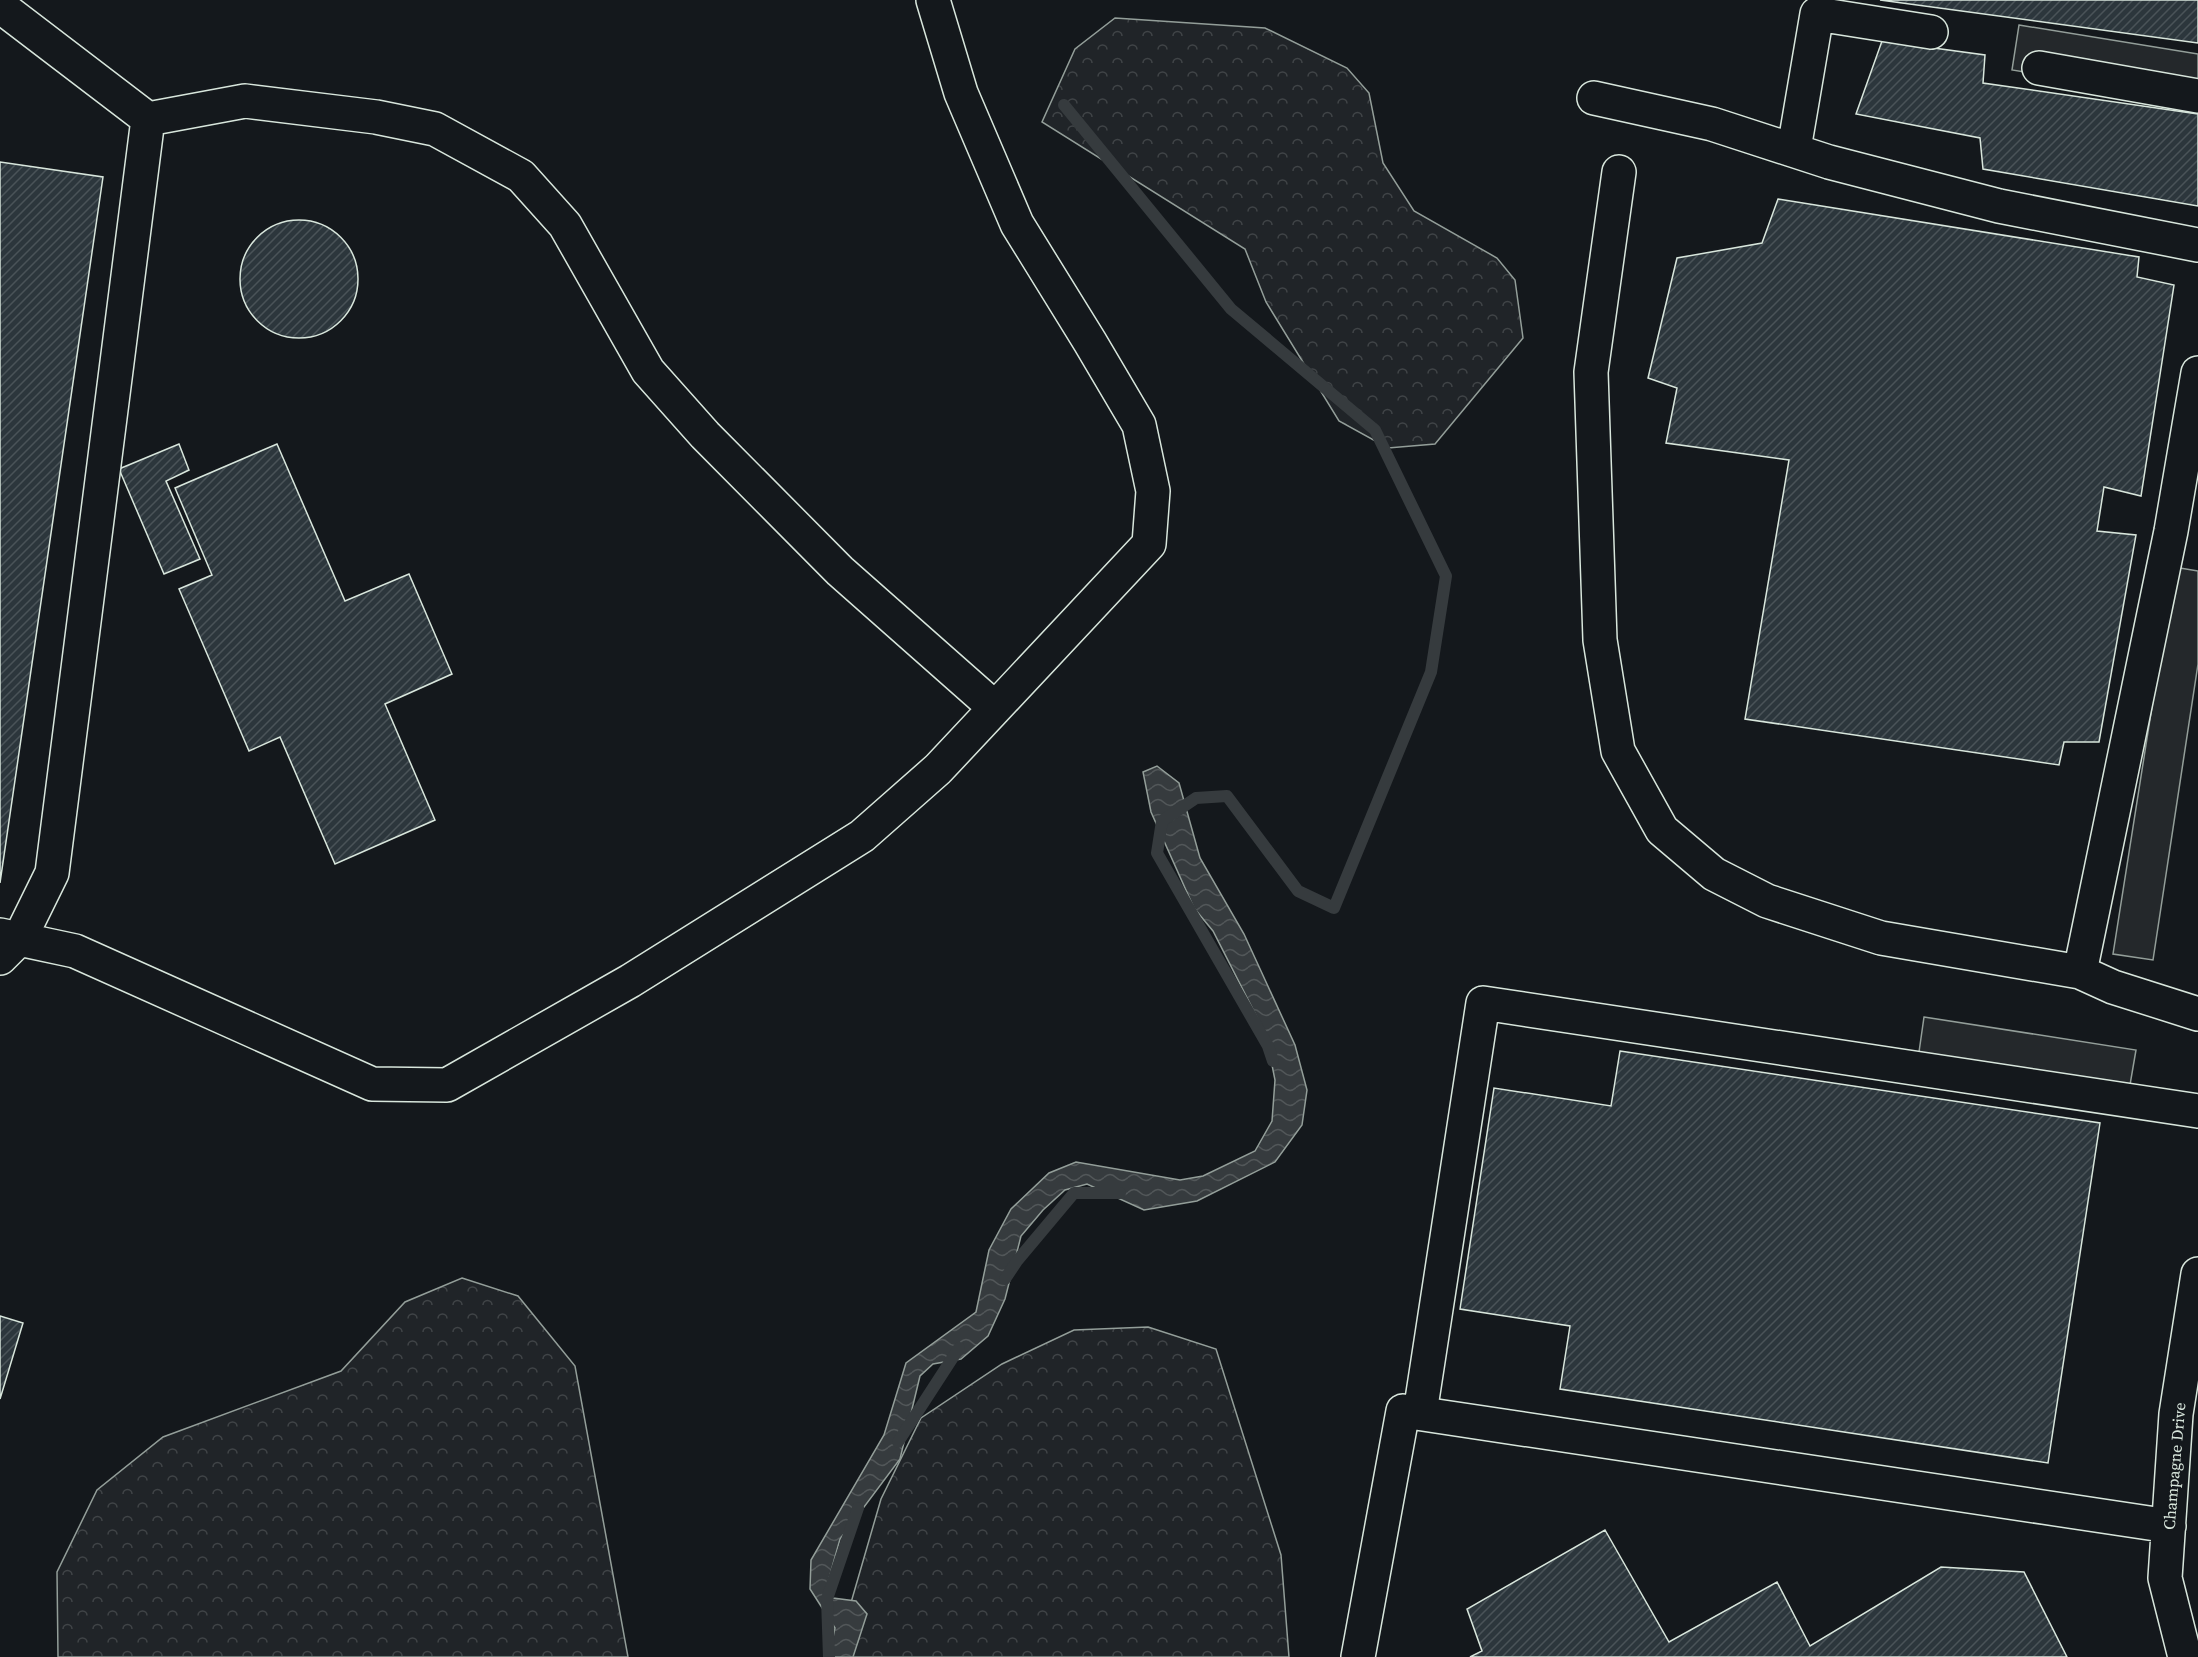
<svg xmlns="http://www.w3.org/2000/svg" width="2198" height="1657" font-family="'Source Serif 4',serif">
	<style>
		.forest { fill: url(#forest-crowns); stroke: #939e99; stroke-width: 1.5 }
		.parking { fill: #24282b; stroke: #939e99; stroke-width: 1.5 }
		.water { fill: url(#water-waves); stroke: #939e99; stroke-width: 1.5 }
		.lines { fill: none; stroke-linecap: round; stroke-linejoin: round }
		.stream { stroke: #363b3e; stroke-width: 12 }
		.building { fill: url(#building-hatch); stroke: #d8e6dc; stroke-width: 1.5 }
		.minor-casing { stroke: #d8e6dc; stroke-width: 36 }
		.minor { stroke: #14181c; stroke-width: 33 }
		.labels { text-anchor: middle; stroke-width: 4.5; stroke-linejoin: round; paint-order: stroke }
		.street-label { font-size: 16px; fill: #d8e6dc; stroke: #14181c }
	</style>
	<defs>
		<pattern id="forest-crowns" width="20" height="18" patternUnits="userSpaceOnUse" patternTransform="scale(1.5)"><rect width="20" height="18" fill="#202428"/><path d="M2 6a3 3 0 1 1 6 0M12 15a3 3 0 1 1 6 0" fill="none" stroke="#404447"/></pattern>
		<pattern id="water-waves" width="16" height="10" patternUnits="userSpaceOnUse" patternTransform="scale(1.5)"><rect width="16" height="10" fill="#363b3e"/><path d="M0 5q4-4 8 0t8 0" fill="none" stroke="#525759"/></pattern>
		<pattern id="building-hatch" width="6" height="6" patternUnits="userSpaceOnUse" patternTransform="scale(1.5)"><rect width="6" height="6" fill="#2c363c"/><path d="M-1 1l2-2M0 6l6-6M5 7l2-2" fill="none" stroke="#4a5358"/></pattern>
	</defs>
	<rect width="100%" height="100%" fill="#14181c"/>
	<path class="forest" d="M 1115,18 L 1265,28 L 1347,68 L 1369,93 L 1383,163 L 1414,211 L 1497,258 L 1515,280 L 1523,338 L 1435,444 L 1388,448 L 1339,421 L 1266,302 L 1245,249 L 1042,122 L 1075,49 Z
		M 462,1278 L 518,1296 L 575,1366 L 628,1657 L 58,1657 L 57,1572 L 97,1490 L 163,1437 L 341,1371 L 405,1302 Z
		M 1148,1327 L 1216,1349 L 1281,1555 L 1289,1657 L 840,1657 L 839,1644 L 881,1499 L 921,1418 L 1002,1364 L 1074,1330 Z"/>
	<path class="parking" d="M 2019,25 L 2198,54 L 2198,100 L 2012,70 Z
		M 2174,567 L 2198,571 L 2198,664 L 2153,960 L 2113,954 Z
		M 1924,1017 L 2136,1050 L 2130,1085 L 1919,1052 Z"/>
	<path class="water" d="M 1157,766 L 1179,783 L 1200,858 L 1244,934 L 1295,1045 L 1307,1090 L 1302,1125 L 1275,1162 L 1197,1201 L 1144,1210 L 1087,1184 L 1065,1190 L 1043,1210 L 1021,1236 L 1005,1299 L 988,1336 L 961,1359 L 933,1364 L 920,1376 L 900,1459 L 840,1539 L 826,1589 L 833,1598 L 856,1601 L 867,1614 L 853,1657 L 829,1657 L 835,1628 L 810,1589 L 811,1560 L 884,1435 L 906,1363 L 976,1312 L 989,1250 L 1011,1209 L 1049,1173 L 1076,1162 L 1180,1180 L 1203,1176 L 1255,1151 L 1272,1121 L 1275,1080 L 1266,1035 L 1213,931 L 1194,908 L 1151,812 L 1143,772 Z"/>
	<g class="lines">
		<path class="stream" d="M 1064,105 L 1231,309 L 1375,430 L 1446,576 L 1431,672 L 1334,908 L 1298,891 L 1227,796 L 1196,798 L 1162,821 L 1157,853 L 1268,1046 L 1273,1061
			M 1005,1279 L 1017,1261 L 1074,1193 L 1120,1193
			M 898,1442 L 959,1348
			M 829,1657 L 827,1599 L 858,1508"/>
	</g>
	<path class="building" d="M 1880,0 L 2198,0 L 2198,43 Z
		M 1882,41 L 1985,55 L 1983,83 L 2198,114 L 2198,206 L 1983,169 L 1980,138 L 1856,114 Z
		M 0,162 L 103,177 L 0,883 Z
		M 1778,199 L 2139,257 L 2137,277 L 2174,285 L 2141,496 L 2104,487 L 2097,531 L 2136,535 L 2099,742 L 2064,742 L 2059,765 L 1745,719 L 1789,460 L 1666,443 L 1677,388 L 1648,378 L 1677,258 L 1762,243 Z
		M240 279a59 59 0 1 1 118 0a59 59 0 1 1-118 0Z
		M 179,444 L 189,470 L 166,481 L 200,559 L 164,574 L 119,469 Z
		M 277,444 L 345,601 L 409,574 L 452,674 L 385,704 L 435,820 L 335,864 L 280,737 L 249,751 L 179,589 L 212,575 L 175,488 Z
		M 1620,1051 L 2100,1123 L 2048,1463 L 1560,1389 L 1570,1326 L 1460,1309 L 1494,1088 L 1611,1106 Z
		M 0,1316 L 23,1323 L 0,1399 Z
		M 1605,1530 L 1669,1642 L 1777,1582 L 1810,1646 L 1941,1567 L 2024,1572 L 2067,1657 L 1470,1657 L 1482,1651 L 1467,1609 Z"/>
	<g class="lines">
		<defs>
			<path id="minor" d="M 0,6 L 148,119 L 245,101 L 376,117 L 435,129 L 521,176 L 565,225 L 648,371 L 705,435 L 840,571 L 995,708
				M 2039,68 L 2198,96
				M 1594,98 L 1712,124 L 1829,162 L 1999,206 L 2198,245
				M 1794,149 L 1817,14 L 1931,32
				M 1619,172 L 1591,372 L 1600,640 L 1618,751 L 1662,830 L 1714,874 L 1767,901 L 1881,938 L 2080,972 L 2113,987 L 2198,1014
				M 0,935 L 75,951 L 372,1084 L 447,1085 L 630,981 L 862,836 L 938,769 L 1149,544 L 1153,491 L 1139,425 L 1090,342 L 1017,224 L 961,93 L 933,0
				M 0,958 L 20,938 L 52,873 L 148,119
				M 2080,972 L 2171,531 L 2198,373
				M 1420,1413 L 1483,1003 L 2198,1111
				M 1358,1657 L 1403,1411 L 2169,1526
				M 2185,1657 L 2165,1578 L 2176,1414 L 2198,1274"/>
		</defs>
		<use href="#minor" class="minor-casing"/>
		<use href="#minor" class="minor"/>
	</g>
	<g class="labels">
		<g class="street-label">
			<text transform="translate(2174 1466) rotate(-85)" y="6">Champagne Drive</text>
		</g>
	</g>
</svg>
